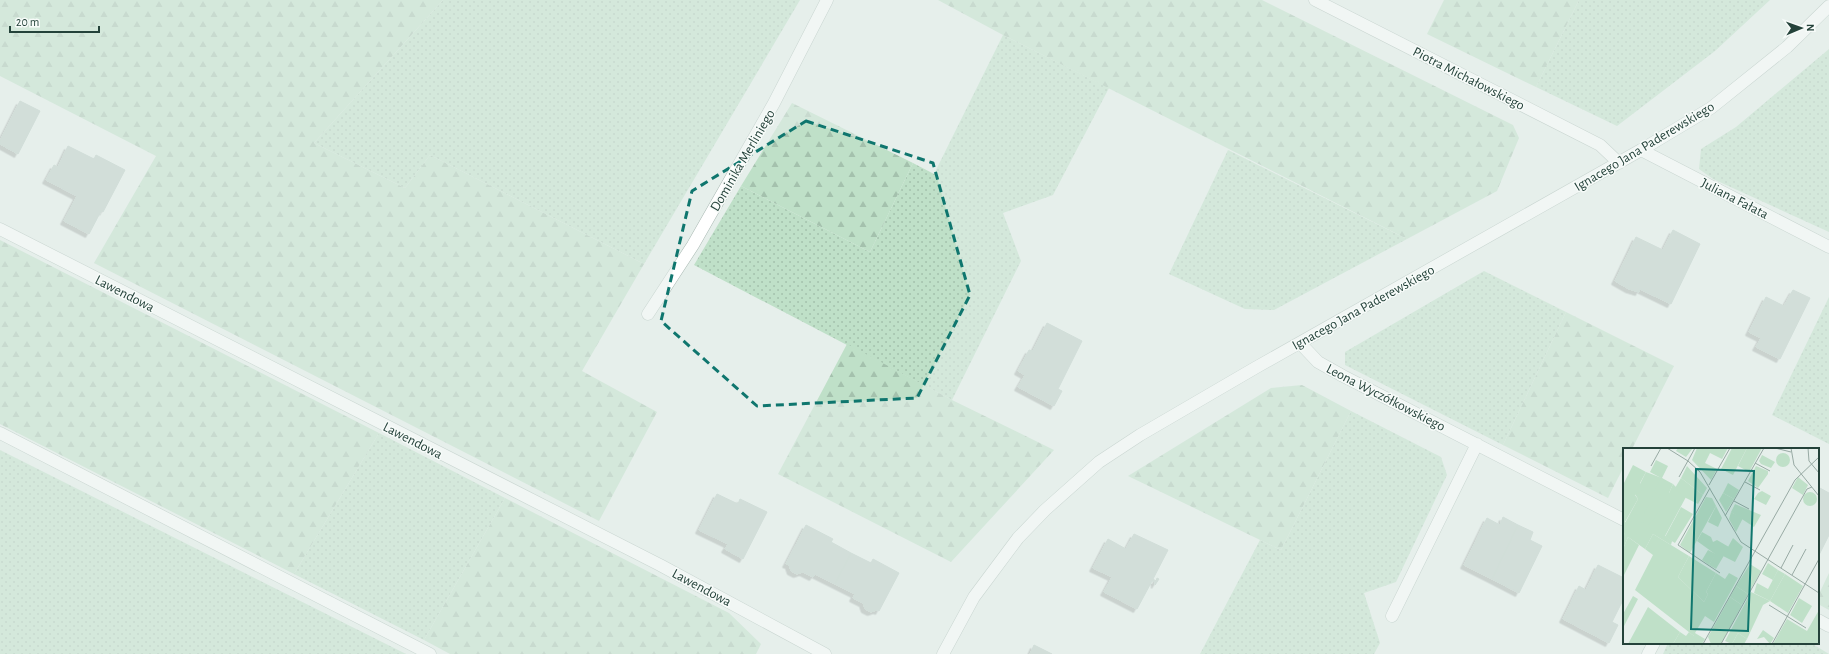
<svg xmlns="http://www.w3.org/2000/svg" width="1829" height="654" font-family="'Alegreya Sans',sans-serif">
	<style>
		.grass { fill: url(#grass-dots) }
		.forest { fill: url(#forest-firs) }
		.building { fill: #bbcac4; stroke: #b8c9c2; filter: url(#shadow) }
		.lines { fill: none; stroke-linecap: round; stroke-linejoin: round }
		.service-casing { stroke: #a8b8b2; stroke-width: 13 }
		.minor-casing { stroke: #a8b8b2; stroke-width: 13 }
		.service { stroke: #fff; stroke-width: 12 }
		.minor { stroke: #fff; stroke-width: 12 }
		.marked { fill: none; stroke: #0f766e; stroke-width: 3; stroke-dasharray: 8 5; stroke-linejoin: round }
		.labels { text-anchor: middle; stroke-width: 3; stroke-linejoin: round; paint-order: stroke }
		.street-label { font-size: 14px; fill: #24423a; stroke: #f7fbf9 }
		.inset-road { fill: none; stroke: #98aaa4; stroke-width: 1 }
		.view { fill: #0f766e; fill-opacity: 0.15; stroke: #0f766e; stroke-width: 2 }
		.inset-edge { fill: none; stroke: #24423a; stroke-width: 2 }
	</style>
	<defs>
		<pattern id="grass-dots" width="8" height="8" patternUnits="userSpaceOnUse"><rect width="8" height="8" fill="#bfe0c8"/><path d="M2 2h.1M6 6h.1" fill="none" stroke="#a4c1ad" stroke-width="1.8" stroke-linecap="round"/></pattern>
		<pattern id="forest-firs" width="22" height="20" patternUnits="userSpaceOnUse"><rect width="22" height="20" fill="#bfe0c8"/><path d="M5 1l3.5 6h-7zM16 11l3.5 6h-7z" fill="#a4c1ad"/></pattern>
		<filter id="shadow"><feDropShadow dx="-3.5" dy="3.5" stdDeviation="0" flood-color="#0004"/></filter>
	</defs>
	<rect width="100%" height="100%" fill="#e6efeb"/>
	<path class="grass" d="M 443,0 L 800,0 L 644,264 L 430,155 L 405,188 L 314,143 Z
		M 1579,0 L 1770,0 L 1715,51 L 1617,126 L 1536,87 Z
		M 1003,35 L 1109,88 L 1053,195 L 1003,213 L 1021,261 L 952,400 L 694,265 L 741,186 L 870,252 L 913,163 L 934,174 Z
		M 1829,49 L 1829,232 L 1713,179 L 1699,169 L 1701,149 L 1736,127 Z
		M 1228,150 L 1407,239 L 1274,310 L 1245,309 L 1169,274 Z
		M 1484,271 L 1566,312 L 1503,445 L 1345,365 L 1345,352 Z
		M 1829,297 L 1829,444 L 1772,415 Z
		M 1351,411 L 1441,457 L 1447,475 L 1396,582 L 1364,593 L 1380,643 L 1374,654 L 1200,654 L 1260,540 L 1281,550 Z
		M 379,433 L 505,498 L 424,640 L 294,574 Z
		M 0,450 L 406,654 L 0,654 Z
		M 1668,643 L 1811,643 L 1829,654 L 1663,654 Z"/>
	<path class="forest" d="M 0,0 L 443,0 L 314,143 L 405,188 L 430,155 L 644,264 L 582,371 L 657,412 L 599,521 L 94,263 L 156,156 L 0,76 Z
		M 938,0 L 1262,0 L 1513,125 L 1519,138 L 1497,191 L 1407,239 L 1003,35 Z
		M 1444,0 L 1579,0 L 1536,87 L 1427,34 Z
		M 792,103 L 913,163 L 870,252 L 741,186 Z
		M 0,240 L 379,433 L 294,574 L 0,424 Z
		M 1566,312 L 1674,366 L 1632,449 L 1624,449 L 1624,466 L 1608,498 L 1503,445 Z
		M 847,344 L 952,400 L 1054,450 L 951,562 L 778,474 Z
		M 1302,385 L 1351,411 L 1281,550 L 1128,476 L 1271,388 Z
		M 505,498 L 729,613 L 761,644 L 756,654 L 450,654 L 424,640 Z
		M 1829,573 L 1829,610 L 1818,604 L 1818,596 Z"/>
	<path class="building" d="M 20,101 L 40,111 L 18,154 L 0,144 L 0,141 Z
		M 68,146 L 94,159 L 96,155 L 125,170 L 103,212 L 101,211 L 89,234 L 64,221 L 77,196 L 46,180 L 54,165 L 58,167 Z
		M 1673,230 L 1700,244 L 1671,304 L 1640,289 L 1639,292 L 1629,289 L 1615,281 L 1636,237 L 1663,250 Z
		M 1793,290 L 1810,298 L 1780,359 L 1756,347 L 1761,338 L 1749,332 L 1766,297 L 1784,306 Z
		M 1047,323 L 1082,341 L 1058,389 L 1062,391 L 1054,406 L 1018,387 L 1025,375 L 1018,371 L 1029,350 L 1033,351 Z
		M 1818,487 L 1829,493 L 1829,535 L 1818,557 Z
		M 717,494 L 738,504 L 740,499 L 767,512 L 743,559 L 725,549 L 728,544 L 699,530 Z
		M 1503,517 L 1518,525 L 1492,579 L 1464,565 L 1487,518 L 1500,525 Z
		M 806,525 L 833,539 L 831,542 L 851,553 L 835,584 L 815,574 L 813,577 L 803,572 L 797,574 L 791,571 L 789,565 L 786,564 Z
		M 1518,525 L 1533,532 L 1530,540 L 1542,546 L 1519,593 L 1492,579 Z
		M 1134,534 L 1168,550 L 1153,579 L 1156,581 L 1157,578 L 1159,579 L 1155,585 L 1155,582 L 1152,581 L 1137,609 L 1104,592 L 1112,577 L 1093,568 L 1108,539 L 1126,549 Z
		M 851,553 L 871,563 L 873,559 L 899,573 L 879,611 L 877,610 L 871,612 L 865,609 L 863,603 L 853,598 L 855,594 L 835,584 Z
		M 1598,565 L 1624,578 L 1624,598 L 1612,622 L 1618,625 L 1609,643 L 1563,619 L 1579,586 L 1586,590 Z
		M 1034,645 L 1052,654 L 1030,654 Z"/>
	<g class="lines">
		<defs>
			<path id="service" d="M 0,433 L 430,654"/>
			<path id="minor" d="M 1315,0 L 1600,145 L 1619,163
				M 1641,150 L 1829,247
				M 0,229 L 660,565 L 825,654
				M 648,314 L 693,245 L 774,103 L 827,0
				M 1300,343 L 1318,362 L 1343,376 L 1624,520
				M 1392,616 L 1477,444
				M 1818,620 L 1829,626
				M 943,654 L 974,597 L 1018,538 L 1045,510 L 1099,462 L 1140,435 L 1255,368 L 1641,150 L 1711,108 L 1787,47 L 1829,6
				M 1648,654 L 1654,643"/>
		</defs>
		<use href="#service" class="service-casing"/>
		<use href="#minor" class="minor-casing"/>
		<use href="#service" class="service"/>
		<use href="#minor" class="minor"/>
	</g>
	<path d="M0 0H1829V654H0ZM 806,121 L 933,163 L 970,295 L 917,398 L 757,406 L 661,321 L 692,191 Z" fill="#e6efeb" fill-opacity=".55" fill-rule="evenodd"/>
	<path class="marked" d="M 806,121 L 933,163 L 970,295 L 917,398 L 757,406 L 661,321 L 692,191 Z"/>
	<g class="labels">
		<g class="street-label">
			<text transform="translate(1469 78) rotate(27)" y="5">Piotra Michałowskiego</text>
			<text transform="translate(1644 146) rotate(-31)" y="5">Ignacego Jana Paderewskiego</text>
			<text transform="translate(742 160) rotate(-60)" y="5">Dominika Merliniego</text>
			<text transform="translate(1735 198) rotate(27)" y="5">Juliana Fałata</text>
			<text transform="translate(125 293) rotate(27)" y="5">Lawendowa</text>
			<text transform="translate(1363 307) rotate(-29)" y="5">Ignacego Jana Paderewskiego</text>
			<text transform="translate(1386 397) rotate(27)" y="5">Leona Wyczółkowskiego</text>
			<text transform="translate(413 440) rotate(27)" y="5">Lawendowa</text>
			<text transform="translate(702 587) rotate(28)" y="5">Lawendowa</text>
		</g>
	</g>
	<g transform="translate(1623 448)">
		<rect width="196" height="196" fill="#e6efeb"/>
		<path d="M 55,0 L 70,0 L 63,9 L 53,3 ZM 74,0 L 105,0 L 99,11 L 87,5 L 82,15 L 94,21 L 88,32 L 69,12 ZM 109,0 L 124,0 L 110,27 L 98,21 ZM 139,7 L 152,14 L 148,20 L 138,16 L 136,13 ZM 64,18 L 84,40 L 80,47 L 58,30 ZM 133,18 L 145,23 L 145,26 L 135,40 L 125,33 ZM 23,24 L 39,30 L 46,45 L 50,36 L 63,49 L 42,88 L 49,93 L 48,97 L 30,86 L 22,101 L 5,89 L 0,101 L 2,75 L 15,51 L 12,46 ZM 175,29 L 185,37 L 180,47 L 169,40 ZM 139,43 L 148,48 L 143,57 L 131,51 L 135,45 ZM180 51a7 7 0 1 1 14 0a7 7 0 1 1-14 0ZM 100,45 L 111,51 L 103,64 L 96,52 ZM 112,56 L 138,67 L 131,79 L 108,64 ZM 93,58 L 99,70 L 95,79 L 85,74 ZM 79,84 L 88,89 L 90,94 L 94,92 L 106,99 L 93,121 L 86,117 L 92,106 L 74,93 ZM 66,108 L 93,125 L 83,144 L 85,146 L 81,154 L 55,129 ZM 145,115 L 155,122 L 150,132 L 139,126 ZM 162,126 L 180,138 L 165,165 L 147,153 L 140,157 L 124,191 L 115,185 L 109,196 L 102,193 L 128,144 L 147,153 ZM 113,138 L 125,146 L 119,157 L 107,149 ZM 10,148 L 15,151 L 0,180 L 0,166 ZM 176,150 L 189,158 L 179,175 L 167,167 ZM 196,162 L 196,196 L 150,196 L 164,171 L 184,183 ZM 57,184 L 63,188 L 66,184 L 71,188 L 72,196 L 50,196 Z" fill="#bfe0c8"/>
		<path d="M 124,0 L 139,0 L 126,24 L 115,18 ZM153 12a7 7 0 1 1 14 0a7 7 0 1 1-14 0ZM 33,12 L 45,18 L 39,30 L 50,36 L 46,45 L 38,47 L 31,44 L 38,30 L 27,24 ZM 10,17 L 23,24 L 17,35 L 19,43 L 12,47 L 15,51 L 2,74 L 6,77 L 1,86 L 0,37 ZM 58,30 L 80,47 L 75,56 L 59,48 L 52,40 ZM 105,35 L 116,42 L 111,51 L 100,45 ZM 30,48 L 38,51 L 39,60 L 25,78 L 17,73 ZM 83,49 L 89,50 L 93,58 L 67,105 L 57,97 ZM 58,59 L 70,66 L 52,95 L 42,89 ZM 108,64 L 120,70 L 113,84 L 106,71 ZM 30,86 L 66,108 L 55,129 L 81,154 L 85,146 L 83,144 L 93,125 L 102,131 L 106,125 L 115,130 L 91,174 L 82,168 L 72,185 L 82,191 L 79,196 L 72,196 L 69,192 L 71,188 L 12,142 L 30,107 L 22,101 ZM 5,89 L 16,97 L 0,129 L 0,101 ZM 110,90 L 120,99 L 112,114 L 100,108 ZM 85,102 L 93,106 L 86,117 L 79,112 ZM 127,116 L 138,123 L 125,146 L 113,138 ZM 155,122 L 162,126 L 147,153 L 131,145 L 134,135 L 145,141 ZM 107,149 L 119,157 L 98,196 L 88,196 L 85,189 ZM 25,159 L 57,184 L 50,196 L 5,196 ZM 140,182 L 151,190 L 147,196 L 141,189 L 134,191 ZM 115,185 L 124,191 L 121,196 L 109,196 Z" fill="#bfe0c8"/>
		<path class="inset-road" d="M 44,0 L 65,13 L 77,24 L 118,94 L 196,145M 152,0 L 168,4M 168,0 L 171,17 L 196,48M 185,0 L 186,13 L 196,25M 132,15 L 147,23M 28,18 L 38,0M 56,29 L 72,0M 122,34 L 137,42M 86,37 L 107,0M 87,40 L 55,97 L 97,125M 111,53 L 126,61M 102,68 L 141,0M 158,120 L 170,97M 169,127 L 183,101M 146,157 L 183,180M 80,196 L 172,32 L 196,9M 98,196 L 184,41 L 189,39M 149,196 L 196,111"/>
		<path class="view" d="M 73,21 L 131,23 L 125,183 L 68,181 Z"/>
		<rect width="196" height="196" class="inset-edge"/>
	</g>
	<g transform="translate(1801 28) rotate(88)" stroke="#f7fbf9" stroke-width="3" paint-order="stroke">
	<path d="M0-3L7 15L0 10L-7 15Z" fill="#24423a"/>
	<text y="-6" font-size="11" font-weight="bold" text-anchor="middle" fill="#24423a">N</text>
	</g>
	<path d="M10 26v6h89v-6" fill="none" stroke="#24423a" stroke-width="2"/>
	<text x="16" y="26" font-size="12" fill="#24423a" stroke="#f7fbf9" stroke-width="3" paint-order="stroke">20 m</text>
</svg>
